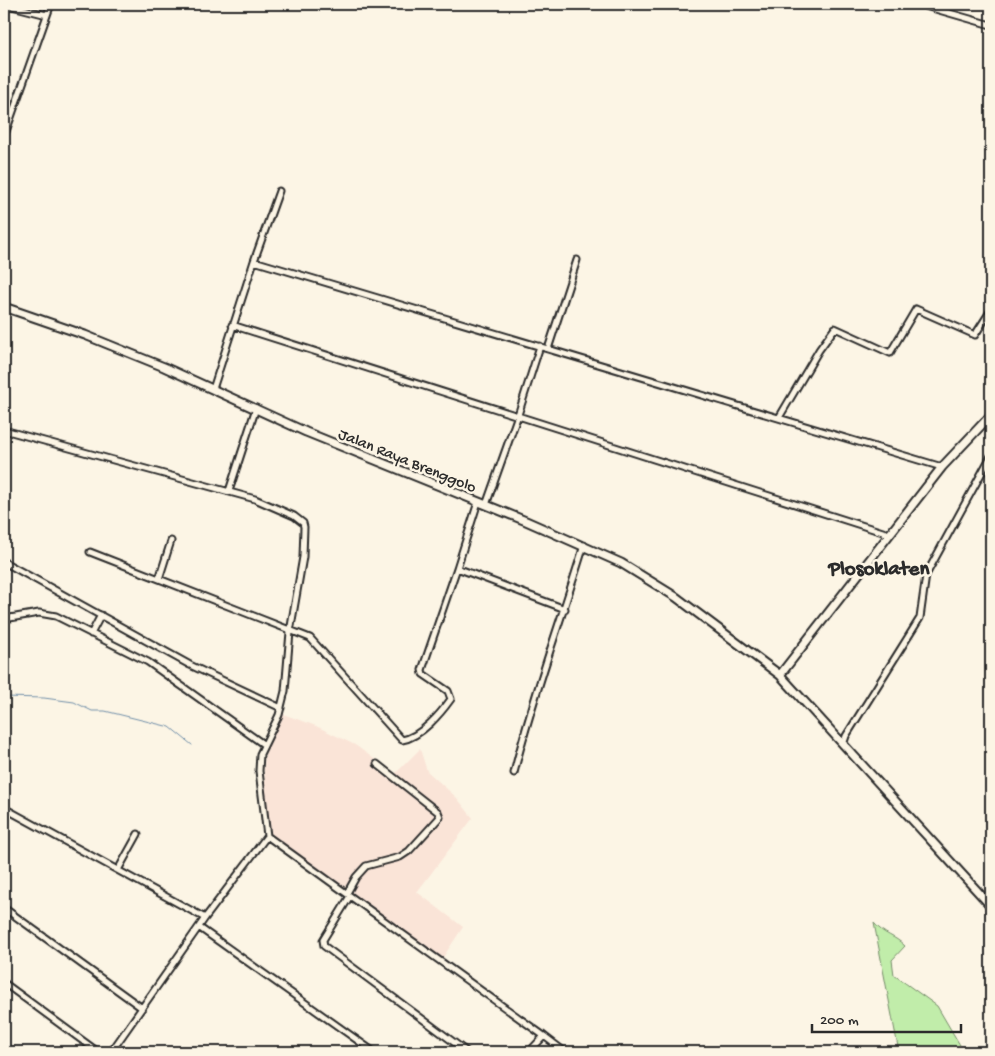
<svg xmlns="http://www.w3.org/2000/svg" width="995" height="1056" font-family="'Gochi Hand',sans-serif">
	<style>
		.built { fill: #fae4d7 }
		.green { fill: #c1edaa; stroke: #768c6a }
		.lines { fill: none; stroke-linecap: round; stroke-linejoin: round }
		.stream { stroke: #718fa9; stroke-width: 1 }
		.street-casing { stroke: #2b2b2b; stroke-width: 9 }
		.secondary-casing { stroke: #2b2b2b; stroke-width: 11 }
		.street { stroke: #fcf5e5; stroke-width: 5 }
		.secondary { stroke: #fcf5e5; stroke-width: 7 }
		.labels { text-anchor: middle; stroke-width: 5; stroke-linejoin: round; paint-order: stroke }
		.street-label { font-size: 16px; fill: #2b2b2b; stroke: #fcf5e5 }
		.district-label { font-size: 21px; font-weight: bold; fill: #2b2b2b; stroke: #fcf5e5 }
	</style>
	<rect width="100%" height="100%" fill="#fcf5e5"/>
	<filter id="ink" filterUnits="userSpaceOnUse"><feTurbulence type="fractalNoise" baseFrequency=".02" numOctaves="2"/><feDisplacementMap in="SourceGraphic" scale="10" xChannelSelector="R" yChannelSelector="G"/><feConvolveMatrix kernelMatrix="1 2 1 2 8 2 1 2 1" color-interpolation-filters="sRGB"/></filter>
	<g filter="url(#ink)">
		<path class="built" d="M 283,714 L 316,726 L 355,745 L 395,774 L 420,749 L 427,771 L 457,798 L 473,818 L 417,892 L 463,927 L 438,965 L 268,841 L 264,768 L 266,745 Z"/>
		<path class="green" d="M 874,923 C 885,936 894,935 905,946 L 892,960 L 894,975 L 937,1006 L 964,1052 L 899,1052 Z"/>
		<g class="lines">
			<path class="stream" d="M 4,697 L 44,698 L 74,702 L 92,711 L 105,711 L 170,727 L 192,745"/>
			<defs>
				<path id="street" d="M 4,4 L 47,15
					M 918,4 L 991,25
					M 4,137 L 51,4
					M 254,261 L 279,191
					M 232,325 L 889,534
					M 548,349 L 577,260
					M 213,389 L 254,261 L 942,467
					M 780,416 L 819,350 L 835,328 L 890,353 L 916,309 L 975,335 L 991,310
					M 4,430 L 255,499 L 294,516 L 303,523 L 304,527 L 303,557 L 290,632 L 285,691 L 279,715 L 260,754 L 259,771 L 267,836 L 205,918 L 111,1052
					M 229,491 L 256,408
					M 478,502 L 457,568 L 565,609
					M 486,505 L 518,415 L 540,346
					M 90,552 L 310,638 L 402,740 C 421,737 441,713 451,699 L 448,691 L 423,674 L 422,670 L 457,568
					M 4,562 L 190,665 L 281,708
					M 159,579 L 171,541
					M 4,619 L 39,613 L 56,616 L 148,662 L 263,744
					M 91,634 L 101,615
					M 843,745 L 846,736 L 920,618 L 926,575 L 991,456
					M 514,773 C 533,695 561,621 584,545
					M 4,808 L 205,918
					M 267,836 L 350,896 L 323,940 L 324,946 L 467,1052
					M 118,870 L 138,834
					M 347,893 L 356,877 L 366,866 L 400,857 L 409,851 L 440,817 L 438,812 L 377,764
					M 350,896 L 544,1036
					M 4,908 L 142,1008
					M 200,928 L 374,1052
					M 4,983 L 98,1052
					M 529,1052 L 544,1036 L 565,1052"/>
				<path id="secondary" d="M 4,307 L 85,335 L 164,367 L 306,432 L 526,521 L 621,563 L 676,597 L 780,675 L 991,906
					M 780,675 L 942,467 L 991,415"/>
			</defs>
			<use href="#street" class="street-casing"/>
			<use href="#secondary" class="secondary-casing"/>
			<use href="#street" class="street"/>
			<use href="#secondary" class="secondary"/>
		</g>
	</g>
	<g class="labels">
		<g class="street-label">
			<text transform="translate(408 459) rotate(22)" y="6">Jalan Raya Brenggolo</text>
		</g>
		<g class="district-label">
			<text x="879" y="574">Plosoklaten</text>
		</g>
	</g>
	<rect width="995" height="1056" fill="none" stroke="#fcf5e5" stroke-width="20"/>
	<rect x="10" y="10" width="975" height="1036" fill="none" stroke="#2b2b2b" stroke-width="2" filter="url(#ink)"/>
	<path d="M812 1024v8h149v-8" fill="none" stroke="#2b2b2b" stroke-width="2.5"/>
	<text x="820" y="1024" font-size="15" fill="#2b2b2b" stroke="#fcf5e5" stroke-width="4" paint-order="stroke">200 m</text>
</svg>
